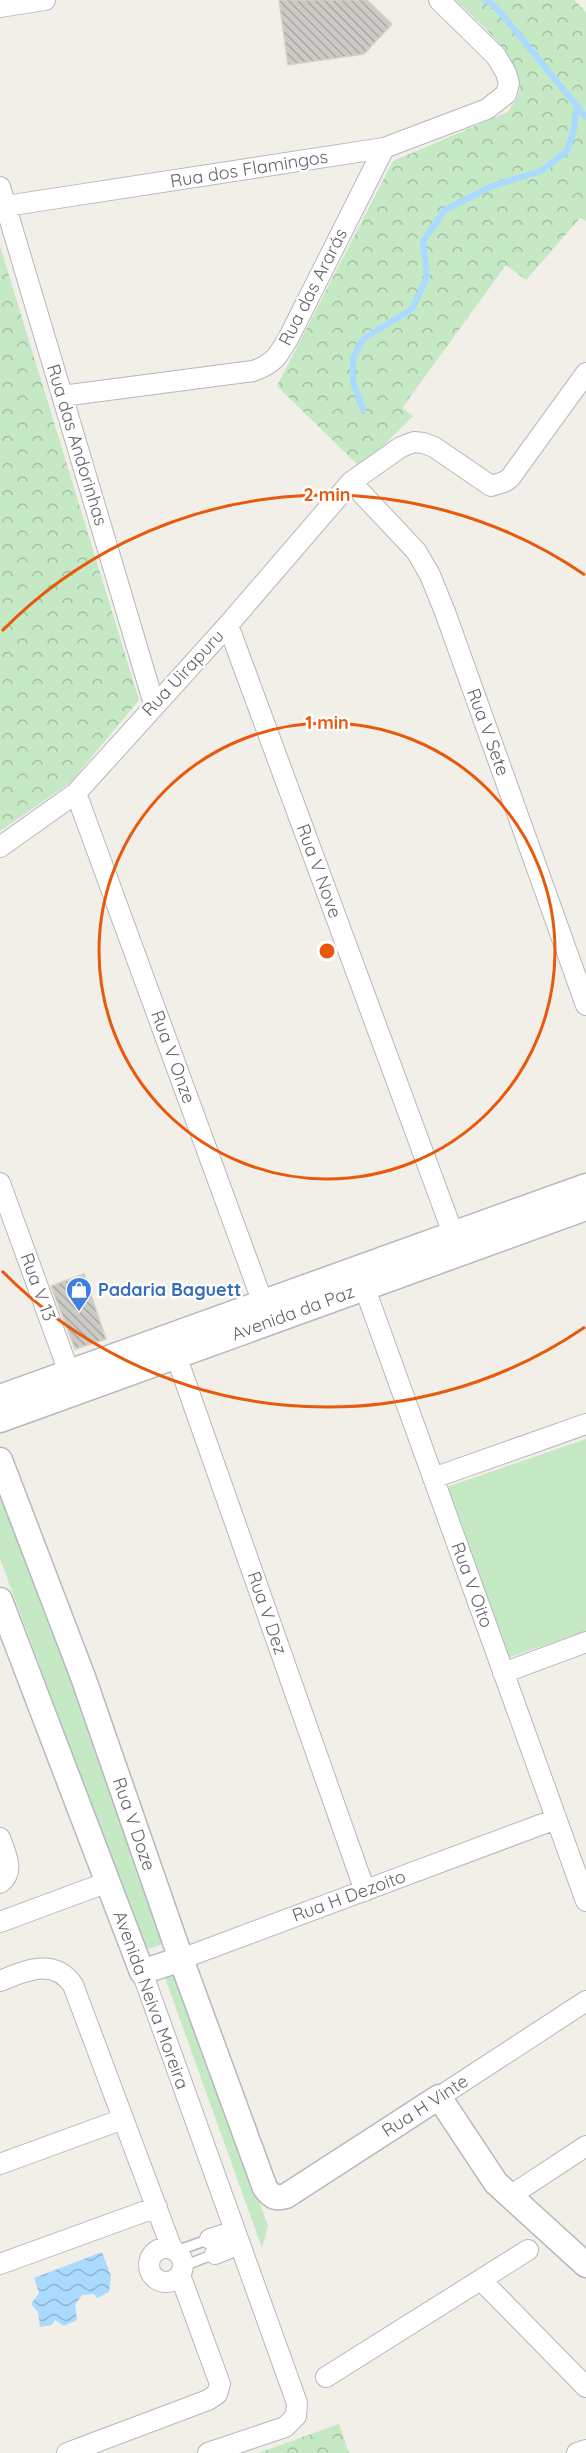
<svg xmlns="http://www.w3.org/2000/svg" width="586" height="2453" font-family="Quicksand,sans-serif">
	<style>
		.green { fill: #c5e8c5 }
		.forest { fill: url(#forest-crowns) }
		.water { fill: url(#water-waves) }
		.lines { fill: none; stroke-linecap: round; stroke-linejoin: round }
		.stream { stroke: #aadaff; stroke-width: 6 }
		.building { fill: url(#building-back-hatch); stroke: #d6d1c6; stroke-width: 1.5 }
		.service-casing { stroke: #b5b8bc; stroke-width: 12 }
		.minor-casing { stroke: #b5b8bc; stroke-width: 22 }
		.tertiary-casing { stroke: #b5b8bc; stroke-width: 27 }
		.service { stroke: #fff; stroke-width: 9 }
		.minor { stroke: #fff; stroke-width: 20 }
		.tertiary { stroke: #fff; stroke-width: 24 }
		.ring { fill: none; stroke: #e8590c; stroke-width: 3 }
		.labels { text-anchor: middle; stroke-width: 5; stroke-linejoin: round; paint-order: stroke }
		.street-label { font-size: 18px; fill: #5f6368; stroke: #fff }
		.shop-label { font-size: 18px; font-weight: bold; fill: #366cbe; stroke: #fff; text-anchor: start }
		.centre { fill: #e8590c; stroke: #fff; stroke-width: 3 }
		.ring-label { font-size: 18px; text-anchor: middle; font-weight: bold; fill: #e8590c; stroke: #fff; stroke-width: 5; stroke-linejoin: round; paint-order: stroke }
	</style>
	<defs>
		<pattern id="forest-crowns" width="20" height="18" patternUnits="userSpaceOnUse" patternTransform="scale(1.5)"><rect width="20" height="18" fill="#c5e8c5"/><path d="M2 6a3 3 0 1 1 6 0M12 15a3 3 0 1 1 6 0" fill="none" stroke="#a3c0a4"/></pattern>
		<pattern id="water-waves" width="16" height="10" patternUnits="userSpaceOnUse" patternTransform="scale(1.5)"><rect width="16" height="10" fill="#aadaff"/><path d="M0 5q4-4 8 0t8 0" fill="none" stroke="#8eb4d2"/></pattern>
		<pattern id="building-back-hatch" width="6" height="6" patternUnits="userSpaceOnUse" patternTransform="scale(1.5)"><rect width="6" height="6" fill="#cccac5"/><path d="M-1 5l2 2M0 0l6 6M5-1l2 2" fill="none" stroke="#a9a8a4"/></pattern>
	</defs>
	<rect width="100%" height="100%" fill="#f1efe8"/>
	<path class="green" d="M 586,1439 L 586,1631 L 507,1658 L 447,1487 Z
		M 0,1485 L 165,1943 L 146,1950 L 0,1559 Z
		M 176,1971 L 268,2226 L 262,2248 L 164,1975 Z"/>
	<path class="forest" d="M 455,0 L 574,0 L 586,12 L 586,221 L 580,218 L 526,280 L 506,265 L 402,408 L 413,416 L 361,468 L 277,386 L 393,161 L 508,112 C 511,107 516,101 518,95 C 529,63 476,19 455,0 Z
		M 0,246 L 139,700 L 71,782 L 0,831 Z
		M 339,2424 L 349,2453 L 258,2453 Z"/>
	<path class="water" d="M 102,2252 L 111,2276 L 109,2292 L 97,2298 L 94,2294 L 82,2295 L 75,2305 L 77,2320 L 64,2326 L 55,2320 L 52,2325 L 40,2327 L 38,2312 L 31,2304 L 39,2293 L 34,2278 Z"/>
	<g class="lines">
		<path class="stream" d="M 486,0 L 496,7 L 586,117
			M 363,410 L 353,382 L 353,358 L 363,339 L 412,309 L 427,277 L 423,241 L 445,210 L 492,186 L 541,171 L 567,151 L 574,129 L 577,105"/>
	</g>
	<path class="building" d="M 279,0 L 367,0 L 392,24 L 364,54 L 288,65 Z
		M 84,1274 L 106,1339 L 75,1349 L 51,1286 Z"/>
	<g class="lines">
		<defs>
			<path id="service" d="M 176,2251 L 210,2239
				M 183,2266 L 215,2254"/>
			<path id="minor" d="M 0,7 L 45,0
				M 0,187 L 154,704
				M 6,206 L 384,148 L 487,109 L 506,94 L 509,83 L 506,73 L 496,56 L 439,0
				M 62,396 L 253,371 C 274,364 278,356 289,337 L 384,148
				M 351,482 L 416,551 L 430,575 L 445,612 L 586,1005
				M 228,625 L 458,1247
				M 76,793 L 267,1314
				M 0,847 L 76,793 L 228,625 L 351,482 L 401,447 L 414,442 L 423,443 L 434,447 L 491,486 L 504,482 L 510,478 L 586,373
				M 0,1183 L 74,1386
				M 360,1275 L 586,1901
				M 172,1344 L 365,1891
				M 433,1478 L 586,1424
				M 503,1673 L 586,1642
				M 0,1838 C 5,1853 16,1871 0,1883
				M 0,1922 L 108,1882
				M 181,1959 L 556,1819
				M 142,1972 L 297,2403 L 296,2416 L 285,2427 L 208,2453
				M 0,1981 C 25,1971 54,1957 73,1985 L 172,2249
				M 439,2097 L 586,2001
				M 0,2164 L 123,2119
				M 510,2196 L 586,2146
				M 210,2239 L 235,2231
				M149 2265a17 17 0 1 1 34 0a17 17 0 1 1-34 0Z
				M 215,2254 L 240,2244
				M 0,2264 L 157,2207
				M 481,2280 L 586,2387
				M 326,2377 L 528,2250
				M 67,2453 L 208,2400 L 217,2394 L 220,2384 L 180,2275
				M 577,2453 L 586,2450"/>
			<path id="tertiary" d="M 0,1397 L 586,1186
				M 0,1420 L 586,1208
				M 0,1460 L 83,1677 L 181,1959 L 265,2188 C 272,2197 275,2199 286,2196 L 439,2097 L 496,2183 L 586,2265
				M 0,1600 L 142,1972 L 181,1959"/>
		</defs>
		<use href="#service" class="service-casing"/>
		<use href="#minor" class="minor-casing"/>
		<use href="#tertiary" class="tertiary-casing"/>
		<use href="#service" class="service"/>
		<use href="#minor" class="minor"/>
		<use href="#tertiary" class="tertiary"/>
	</g>
	<g class="ring">
		<circle cx="327" cy="951" r="228"/>
		<path d="M585 1327A456 456 0 0 1 2 1271M2 631A456 456 0 0 1 585 575"/>
	</g>
	<defs>
		<symbol id="shop-pin" viewBox="-11 -11 22 30"><path d="M0 17L-7.5 6A9.5 9.5 0 1 1 7.5 6Z" fill="#3f7fe0" stroke="#fff"/><path d="M-5-2.5h2.3a2.7 3.5 0 0 1 5.4 0H5L5.5 6h-11ZM-1.5-2.5h3a1.5 2.3 0 0 0-3 0Z" fill="#fff"/></symbol>
	</defs>
	<g fill-rule="evenodd">
		<use href="#shop-pin" x="64" y="1275" width="30" height="40"/>
	</g>
	<g class="labels">
		<g class="street-label">
			<text transform="translate(249 169) rotate(-9)" y="6">Rua dos Flamingos</text>
			<text transform="translate(313 287) rotate(-63)" y="6">Rua das Ararás</text>
			<text transform="translate(77 445) rotate(73)" y="6">Rua das Andorinhas</text>
			<text transform="translate(183 673) rotate(-47)" y="6">Rua Uirapuru</text>
			<text transform="translate(488 732) rotate(70)" y="6">Rua V Sete</text>
			<text transform="translate(319 871) rotate(70)" y="6">Rua V Nove</text>
			<text transform="translate(173 1057) rotate(70)" y="6">Rua V Onze</text>
			<text transform="translate(38 1287) rotate(70)" y="6">Rua V 13</text>
			<text transform="translate(293 1313) rotate(-20)" y="6">Avenida da Paz</text>
			<text transform="translate(472 1585) rotate(70)" y="6">Rua V Oito</text>
			<text transform="translate(267 1613) rotate(71)" y="6">Rua V Dez</text>
			<text transform="translate(134 1824) rotate(71)" y="6">Rua V Doze</text>
			<text transform="translate(349 1896) rotate(-20)" y="6">Rua H Dezoito</text>
			<text transform="translate(151 2000) rotate(70)" y="6">Avenida Neiva Moreira</text>
			<text transform="translate(425 2106) rotate(-33)" y="6">Rua H Vinte</text>
		</g>
		<g class="shop-label">
			<text x="98" y="1296">Padaria Baguett</text>
		</g>
	</g>
	<circle cx="327" cy="951" r="9" class="centre"/>
	<g class="ring-label">
		<text x="327" y="501">2 min</text>
		<text x="327" y="729">1 min</text>
	</g>
</svg>
